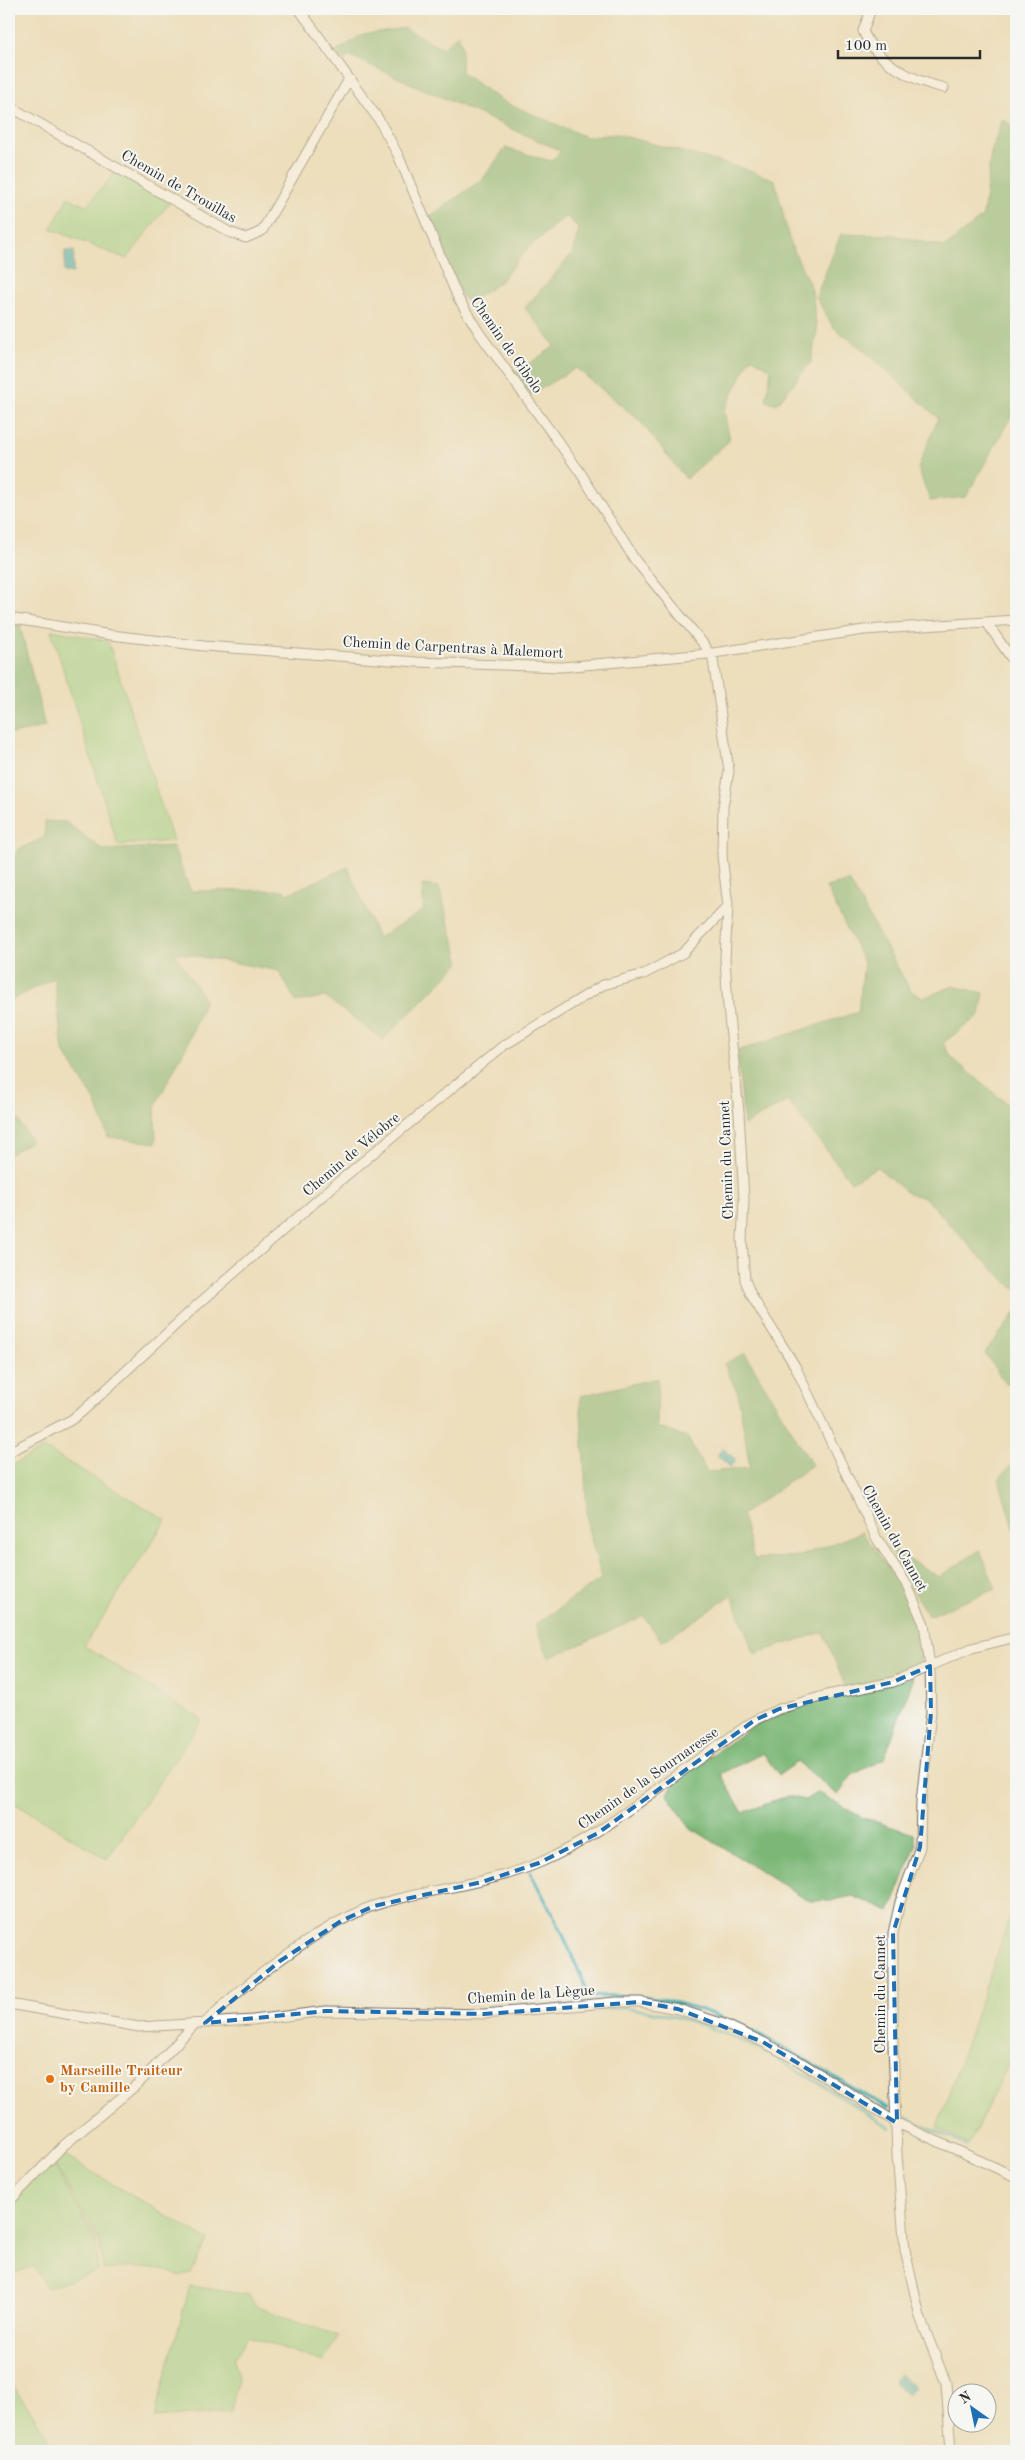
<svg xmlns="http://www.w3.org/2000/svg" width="1025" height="2460" font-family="'Old Standard TT',serif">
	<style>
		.green { fill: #9ad68a; stroke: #62805a }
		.forest { fill: #7bb776; stroke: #537150 }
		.water { fill: #3bacb4; stroke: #336c70 }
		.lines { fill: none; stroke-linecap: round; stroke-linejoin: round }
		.stream { stroke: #3bacb4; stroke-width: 3 }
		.street-casing { stroke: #6f6a5e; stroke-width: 11 }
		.street { stroke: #fff; stroke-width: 9 }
		.marked { fill: none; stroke: #1f6fb2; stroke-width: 4; stroke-dasharray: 10 6; stroke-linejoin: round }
		.food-dot { fill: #e8710a; stroke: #f6f6f2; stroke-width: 2 }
		.labels { text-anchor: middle; stroke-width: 4; stroke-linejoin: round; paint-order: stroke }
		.street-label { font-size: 15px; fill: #2b2b2b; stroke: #f6f6f2 }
		.food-label { font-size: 15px; font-weight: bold; fill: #c56008; stroke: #f6f6f2; text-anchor: start }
	</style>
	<rect width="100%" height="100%" fill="#f6f6f2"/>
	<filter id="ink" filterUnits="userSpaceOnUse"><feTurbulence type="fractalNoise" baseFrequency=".02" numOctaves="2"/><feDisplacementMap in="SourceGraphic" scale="10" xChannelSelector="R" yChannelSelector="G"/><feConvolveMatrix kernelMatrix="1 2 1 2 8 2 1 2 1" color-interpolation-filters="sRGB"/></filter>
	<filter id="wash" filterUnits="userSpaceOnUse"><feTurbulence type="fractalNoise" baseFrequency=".0096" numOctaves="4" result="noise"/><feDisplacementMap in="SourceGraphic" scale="20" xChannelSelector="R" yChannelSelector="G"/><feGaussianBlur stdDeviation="1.12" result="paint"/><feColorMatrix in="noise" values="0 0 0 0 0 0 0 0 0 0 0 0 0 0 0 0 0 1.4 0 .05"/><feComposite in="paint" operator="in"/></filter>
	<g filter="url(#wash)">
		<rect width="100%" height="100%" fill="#eddebc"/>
		<path class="green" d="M 116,172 L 170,202 L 127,259 L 51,229 L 68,197 L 86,206 Z
			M 51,630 L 108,641 L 173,841 L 118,845 Z
			M 44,1448 L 166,1520 L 84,1646 L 202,1720 L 107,1859 L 9,1800 L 9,1467 Z
			M 1016,1899 L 1016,2049 L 969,2144 L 937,2128 Z
			M 63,2155 L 208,2240 L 191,2273 L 178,2276 C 155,2263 128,2268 103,2270 L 99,2240 L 53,2161 Z
			M 52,2162 L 96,2240 L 98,2271 L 46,2288 L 34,2266 L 9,2275 L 9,2206 Z
			M 190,2286 L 249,2295 L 257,2307 L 338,2336 L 323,2362 L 248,2336 L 234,2359 L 238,2378 L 231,2412 L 154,2418 Z
			M 9,2380 L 40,2425 L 55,2451 L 9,2451 Z"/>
		<path class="forest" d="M 405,28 L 443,48 L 458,34 L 462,47 L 461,72 L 504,102 L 586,137 L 617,134 L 742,168 L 775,180 L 790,242 L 812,290 L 817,331 L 811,362 L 777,404 L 766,401 L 771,369 L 751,357 L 724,411 L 730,440 L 686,479 L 640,421 L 576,368 L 530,395 L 516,373 L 555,346 L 525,308 L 572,254 L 579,229 L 566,216 L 528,248 L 499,283 L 468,303 L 462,296 L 430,216 L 483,179 L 505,148 L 551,161 L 561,151 L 350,56 L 342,61 L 336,52 L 363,34 Z
			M 1002,119 L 1016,127 L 1016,408 L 966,497 L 930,501 L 918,468 L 938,418 L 867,353 L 833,327 L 816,297 L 841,234 L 894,235 L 945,247 L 983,216 L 991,153 Z
			M 9,625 L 20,625 L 45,727 L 12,734 L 9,722 Z
			M 45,821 L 66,822 L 103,850 L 173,846 L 191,891 L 284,890 L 287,894 L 348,867 L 378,938 L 424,910 L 422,885 L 439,887 L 460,963 L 383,1040 L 325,997 L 296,1002 L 279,971 L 174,952 L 205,1000 L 187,1045 L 155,1106 L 156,1143 L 108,1137 L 95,1101 L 63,1051 L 54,978 L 9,1001 L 9,877 L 17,850 L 45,837 Z
			M 849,881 L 911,991 L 923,998 L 953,986 L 984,993 L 980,1015 L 943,1043 L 952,1058 L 1016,1111 L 1016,1290 L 982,1259 L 925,1198 L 909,1194 L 877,1167 L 851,1182 L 788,1101 L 744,1125 L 737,1051 L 858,1012 L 864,963 L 826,887 Z
			M 9,1105 L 31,1141 L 9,1155 Z
			M 1016,1312 L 1016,1372 L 1006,1385 L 985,1353 Z
			M 745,1353 L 812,1465 L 742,1515 L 754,1559 L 800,1556 L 862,1532 L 902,1587 L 915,1618 L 924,1654 L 915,1670 L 869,1685 L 845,1686 L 823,1632 L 754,1654 L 732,1595 L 662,1642 L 644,1616 L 549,1658 L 535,1625 L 602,1578 L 588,1529 L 580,1396 L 658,1378 L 657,1427 L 687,1437 L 707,1472 L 750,1468 L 738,1394 L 724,1364 Z
			M 1016,1460 L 1016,1532 L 1013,1528 L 999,1479 Z
			M 888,1547 L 939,1577 L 980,1550 L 996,1589 L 928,1616 Z
			M 914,1677 L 884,1759 L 852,1775 L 838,1795 L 797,1762 L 779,1775 L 763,1753 L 721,1774 L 743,1813 L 787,1796 L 805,1800 L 818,1792 L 861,1817 L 914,1834 L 916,1845 L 890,1912 L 853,1896 L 833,1900 L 810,1901 L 691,1828 L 667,1795 L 678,1778 L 755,1725 L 811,1702 Z"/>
		<path class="water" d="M 65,251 L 74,251 L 73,273 L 64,272 Z
			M 723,1448 L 736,1460 L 730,1467 L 717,1455 Z
			M 900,2374 L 915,2388 L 908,2395 L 893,2382 Z"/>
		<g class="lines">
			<path class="stream" d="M 530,1872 L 560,1928 L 590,1997 C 706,1985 793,2056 888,2108
				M 593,2009 C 606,2009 621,2007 634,2009 C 728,2020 813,2079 890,2128
				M 902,2116 L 966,2145"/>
		</g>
	</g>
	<g filter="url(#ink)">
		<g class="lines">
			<defs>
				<path id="street" d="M 299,9 L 379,120 L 398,155 L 458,298 L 480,334 L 580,472 L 635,560 L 706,647 L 707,654
					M 871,9 L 863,31 C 876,62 913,81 944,88
					M 9,106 L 229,232 L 246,238 L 262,231 L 349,79
					M 9,618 L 111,635 L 204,646 L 417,662 L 562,667 L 707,654 L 864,630 L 1016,620
					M 987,623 L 1016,665
					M 712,653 L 729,771 L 723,807 L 722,856 L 728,906 L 725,958 L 728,1007 L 739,1112 L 744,1200 L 742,1240 L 745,1280 L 751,1295 L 795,1366 L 877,1539 L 907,1585 L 924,1624 L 930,1666 L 931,1712 L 921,1802 L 920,1847 L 900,1902 L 893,1933 L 893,2043 L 897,2155 L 905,2250 L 920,2317 L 946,2383 L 951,2451
					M 9,1452 L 71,1420 L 83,1411 L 195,1307 L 337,1183 L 503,1046 L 603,985 L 644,974 L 683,953 L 728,906
					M 9,2004 L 139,2027 L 253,2020 L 326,2011 L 484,2014 L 616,2002 L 640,2002 L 678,2009 L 724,2024 L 763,2042 L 799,2061 L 897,2123 L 1016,2177
					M 205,2023 C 242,1985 326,1921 376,1905 C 430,1888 488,1885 541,1862 C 592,1840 630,1809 674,1777 C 701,1757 728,1739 755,1720 L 779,1709 L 827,1695 L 893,1682 L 972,1648 L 1016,1637
					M 9,2202 L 63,2146 L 140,2082 L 194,2025"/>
			</defs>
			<use href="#street" class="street-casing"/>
			<use href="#street" class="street"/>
		</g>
	</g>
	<path d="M0 0H1025V2460H0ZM 930,1666 L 931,1712 L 920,1847 L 893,1933 L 897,2123 L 763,2042 L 678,2009 L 640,2002 L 484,2014 L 326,2011 L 205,2023 L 280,1961 L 341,1921 L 374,1906 L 482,1882 L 539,1863 L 598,1833 L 755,1720 L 779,1709 L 893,1682 Z" fill="#eddebc" fill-opacity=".55" fill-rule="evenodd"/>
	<path class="marked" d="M 930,1666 L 931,1712 L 920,1847 L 893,1933 L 897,2123 L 763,2042 L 678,2009 L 640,2002 L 484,2014 L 326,2011 L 205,2023 L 280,1961 L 341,1921 L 374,1906 L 482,1882 L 539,1863 L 598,1833 L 755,1720 L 779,1709 L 893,1682 Z"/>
	<circle class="food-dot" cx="50" cy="2079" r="5"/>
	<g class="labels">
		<g class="street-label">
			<text transform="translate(179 186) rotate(30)" y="5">Chemin de Trouillas</text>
			<text transform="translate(507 345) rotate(55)" y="5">Chemin de Gibolo</text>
			<text transform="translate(453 647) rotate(3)" y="5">Chemin de Carpentras à Malemort</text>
			<text transform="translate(351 1154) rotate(-40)" y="5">Chemin de Vélobre</text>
			<text transform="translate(726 1160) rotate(-92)" y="5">Chemin du Cannet</text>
			<text transform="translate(895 1538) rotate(61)" y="5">Chemin du Cannet</text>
			<text transform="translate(648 1778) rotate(-35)" y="5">Chemin de la Sournaresse</text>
			<text transform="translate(531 1994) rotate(-4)" y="5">Chemin de la Lègue</text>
			<text transform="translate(880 1994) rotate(-90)" y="5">Chemin du Cannet</text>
		</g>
		<g class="food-label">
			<text x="60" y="2075">Marseille Traiteur<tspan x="60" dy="17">by Camille</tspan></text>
		</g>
	</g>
	<rect width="1025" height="2460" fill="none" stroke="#f6f6f2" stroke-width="30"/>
	<g transform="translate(972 2408) rotate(327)"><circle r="24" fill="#f6f6f2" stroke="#a5a5a2"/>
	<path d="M0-4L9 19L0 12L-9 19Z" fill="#1f6fb2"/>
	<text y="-8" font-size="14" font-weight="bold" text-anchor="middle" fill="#2b2b2b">N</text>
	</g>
	<path d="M838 50v8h142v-8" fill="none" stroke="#2b2b2b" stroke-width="2.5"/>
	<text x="845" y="50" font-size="15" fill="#2b2b2b" stroke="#f6f6f2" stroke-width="4" paint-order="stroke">100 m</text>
</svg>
